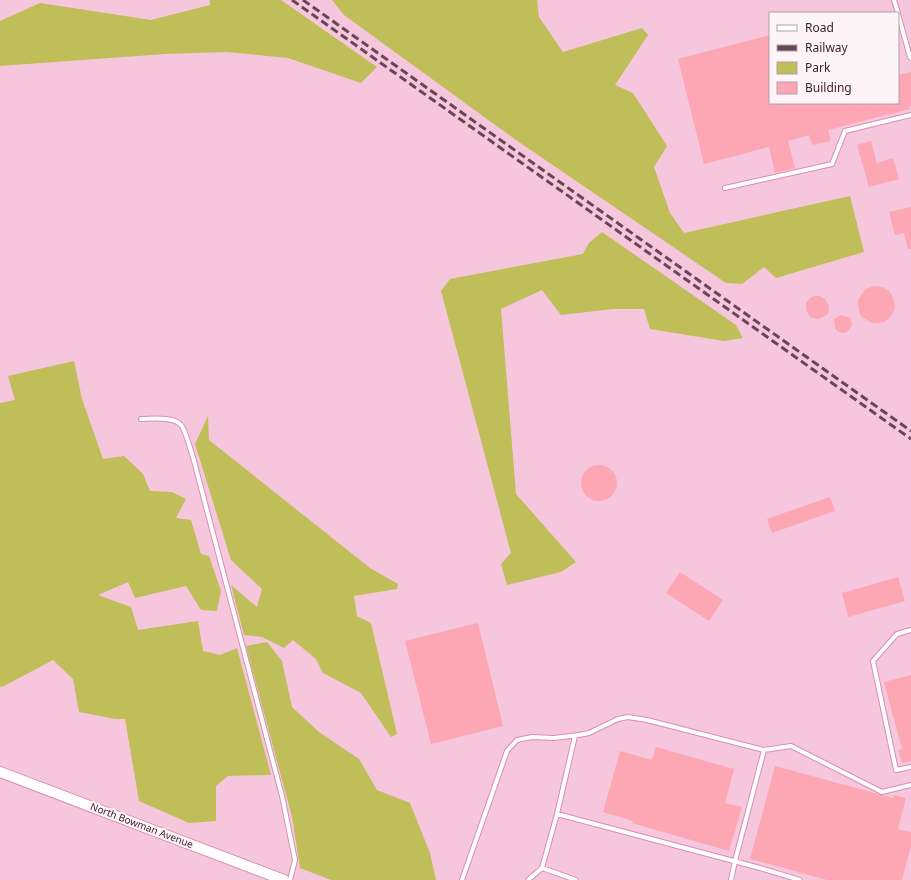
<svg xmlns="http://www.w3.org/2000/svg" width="911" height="880" font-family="'Noto Sans',sans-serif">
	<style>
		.green { fill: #bfbe58 }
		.building { fill: #fda6b4 }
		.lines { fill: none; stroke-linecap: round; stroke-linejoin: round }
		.service-casing { stroke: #d98db3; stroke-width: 6 }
		.tertiary-casing { stroke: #d98db3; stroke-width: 12 }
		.service { stroke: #fff; stroke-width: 4 }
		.tertiary { stroke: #fff; stroke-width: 10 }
		.rail { stroke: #684656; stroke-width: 3; stroke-dasharray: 8 4; stroke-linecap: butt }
		.labels { text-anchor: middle; stroke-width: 4; stroke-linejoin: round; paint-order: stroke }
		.street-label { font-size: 10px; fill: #3f2130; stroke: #fdf4f8 }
	</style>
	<rect width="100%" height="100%" fill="#f6c6dd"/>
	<path class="green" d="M 210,0 L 281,0 L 377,67 L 361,83 L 288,58 L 227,52 L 165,54 L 0,66 L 0,21 L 40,3 L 151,20 L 210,5 Z
		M 332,0 L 537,0 L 539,17 L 563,52 L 642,28 L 648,35 L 615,85 L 633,93 L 667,146 L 654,167 L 670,213 L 684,233 L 850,196 L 864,252 L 776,278 L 764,267 L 742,284 L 726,283 L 516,140 L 344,15 Z
		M 602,232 L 736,325 L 743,338 L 724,341 L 650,329 L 644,309 L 613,309 L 561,315 L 542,290 L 501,309 L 516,494 L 576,562 L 561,572 L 507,585 L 501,564 L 511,553 L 441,291 L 450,279 L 583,254 L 589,243 Z
		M 74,361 L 82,399 L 103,459 L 124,456 L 143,474 L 150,491 L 172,492 L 186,499 L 176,518 L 191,520 L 201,554 L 209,556 L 221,591 L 217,611 L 201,610 L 186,586 L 135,598 L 128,582 L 98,595 L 131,607 L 138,630 L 198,621 L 203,651 L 220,655 L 237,648 L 271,775 L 228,776 L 216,786 L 216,821 L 189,823 L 139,801 L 125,719 L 115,719 L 79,712 L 73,679 L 53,660 L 4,686 L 0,687 L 0,403 L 15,400 L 8,376 Z
		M 208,416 L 209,440 L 370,568 L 398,584 L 397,589 L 354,596 L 357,616 L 371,623 L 397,734 L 391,737 L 361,693 L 323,673 L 316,659 L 293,640 L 284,648 L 262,637 L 244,635 L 231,585 L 257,607 L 262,589 L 231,560 L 195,444 Z
		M 267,642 L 282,661 L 292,707 L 319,732 L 359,759 L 377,790 L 410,803 L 430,853 L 436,880 L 331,880 L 300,868 L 292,817 L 246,646 Z"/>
	<path class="building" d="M 770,35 L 770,103 L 898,103 L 898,75 L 911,72 L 911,106 L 909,106 L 910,109 L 828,130 L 831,141 L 812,145 L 809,135 L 788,141 L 795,168 L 775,173 L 769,147 L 704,164 L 678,59 Z
		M 871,141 L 877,163 L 893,158 L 899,179 L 869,187 L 857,145 Z
		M 911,207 L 911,249 L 908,249 L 904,233 L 895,235 L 889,212 Z
		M 876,286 L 882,287 L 888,290 L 892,295 L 894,301 L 895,307 L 893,313 L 889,318 L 884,322 L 878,323 L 872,323 L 867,320 L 860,315 L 858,306 L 858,300 L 861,295 L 864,291 L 870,287 Z
		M 815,296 L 819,296 L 825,299 L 829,306 L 828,314 L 821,318 L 817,319 L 810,317 L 806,310 L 806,303 L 811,297 Z
		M 842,315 L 851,318 L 852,325 L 851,327 L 847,332 L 842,333 L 837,331 L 835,328 L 834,319 L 839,316 Z
		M581 483a18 18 0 1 1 36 0a18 18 0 1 1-36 0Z
		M 830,497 L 835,511 L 772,533 L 767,519 Z
		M 680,572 L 723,600 L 709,621 L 666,593 Z
		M 898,577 L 905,601 L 848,617 L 842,593 Z
		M 478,623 L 503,726 L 431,744 L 405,641 Z
		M 911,675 L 911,761 L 902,763 L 898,750 L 902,749 L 884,682 Z
		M 656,747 L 734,769 L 725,803 L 742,807 L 729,851 L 632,823 L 633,821 L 603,812 L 620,751 L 652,760 Z
		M 775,766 L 893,798 L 894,795 L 906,798 L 898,829 L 911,832 L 911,846 L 902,880 L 827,880 L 750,859 Z"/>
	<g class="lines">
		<defs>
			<path id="service" d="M 894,0 L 898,13
				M 898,14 L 910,57 L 911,58
				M 725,188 L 832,164 L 845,131 L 911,115
				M 141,419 C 151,419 174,416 181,425 C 185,429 192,454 194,461 L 282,796 L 295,860 L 290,880
				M 911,630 L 897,634 L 873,661 L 896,770 L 911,767
				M 764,750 L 791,746 L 882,792 L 911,785
				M 557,814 L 760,868 L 800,880
				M 542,868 L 576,880
				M 462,880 L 507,751 L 517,740 L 532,737 L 554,738 L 579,735 L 589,733 L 618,719 L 628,717 L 647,720 L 764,750 L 735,861 L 731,880
				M 528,880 L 542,868 L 557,814 L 575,736"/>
			<path id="tertiary" d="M 0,772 L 284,880"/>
		</defs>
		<use href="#service" class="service-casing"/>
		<use href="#tertiary" class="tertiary-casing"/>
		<use href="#service" class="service"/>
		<use href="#tertiary" class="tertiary"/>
		<path class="rail" d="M 292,0 L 911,439
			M 303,0 L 911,431"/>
	</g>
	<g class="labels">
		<g class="street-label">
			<text transform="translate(142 825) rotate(21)" y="4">North Bowman Avenue</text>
		</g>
	</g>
	<rect x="769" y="12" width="130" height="92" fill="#fdf4f8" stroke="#b1a0a8"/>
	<rect x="777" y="25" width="20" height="6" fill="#ffffff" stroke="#b1a0a8"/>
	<text x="805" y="32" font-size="12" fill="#3f2130">Road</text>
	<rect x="777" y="45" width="20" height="6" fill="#684656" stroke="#b1a0a8"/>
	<text x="805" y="52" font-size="12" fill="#3f2130">Railway</text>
	<rect x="777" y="62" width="20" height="12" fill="#bfbe58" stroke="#b1a0a8"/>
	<text x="805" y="72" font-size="12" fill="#3f2130">Park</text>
	<rect x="777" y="82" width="20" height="12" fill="#fda6b4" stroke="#b1a0a8"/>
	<text x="805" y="92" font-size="12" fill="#3f2130">Building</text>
</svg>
